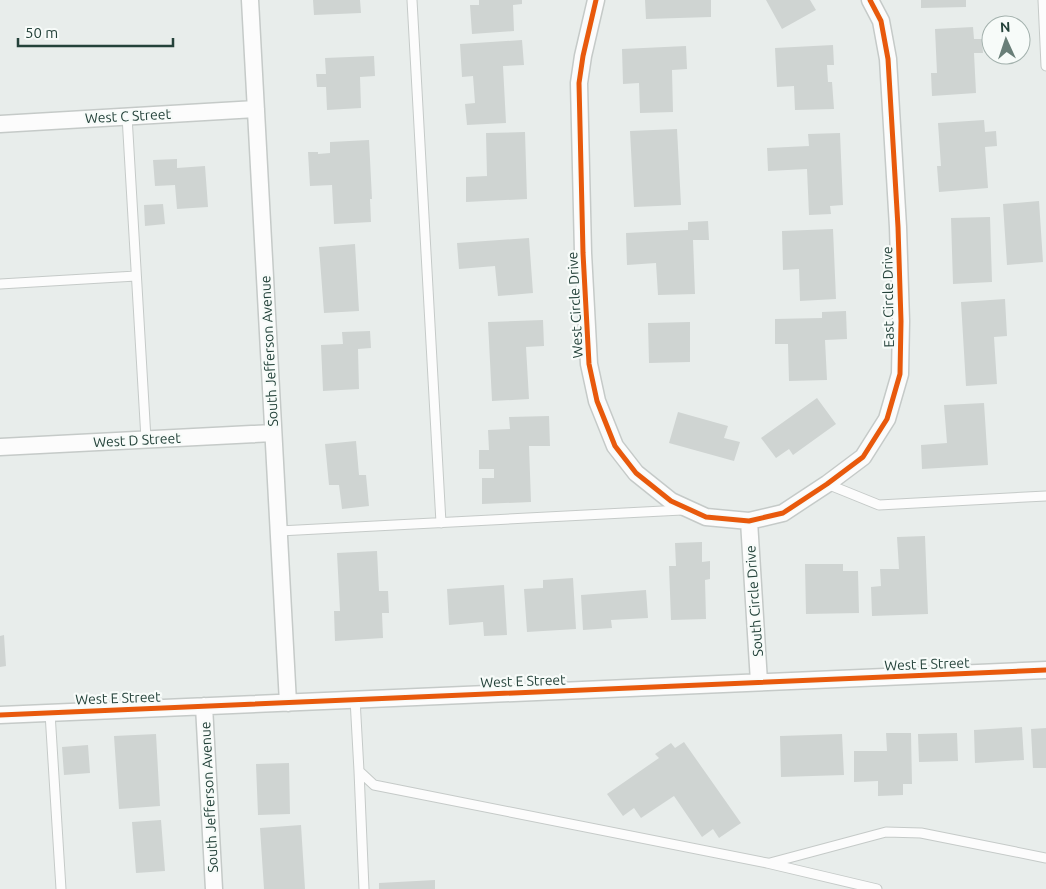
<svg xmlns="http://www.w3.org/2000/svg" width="1046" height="889" font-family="Ubuntu,sans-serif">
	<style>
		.building { fill: #cfd4d2 }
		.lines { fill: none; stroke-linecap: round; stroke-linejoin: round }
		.lane-casing { stroke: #c5cac8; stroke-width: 11 }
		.street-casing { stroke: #c5cac8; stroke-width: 19 }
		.lane { stroke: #fcfcfc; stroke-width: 9 }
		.street { stroke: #fcfcfc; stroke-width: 16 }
		.cycleway-casing { stroke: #f7fbf9; stroke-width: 8 }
		.cycleway { stroke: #e8590c; stroke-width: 5 }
		.labels { text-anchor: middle; stroke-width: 4.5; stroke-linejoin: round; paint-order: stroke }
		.street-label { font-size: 14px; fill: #24423a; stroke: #f7fbf9 }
	</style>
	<rect width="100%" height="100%" fill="#e8edeb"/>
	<path class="building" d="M 313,0 L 360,0 L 361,13 L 314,15 Z
		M 479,0 L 522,0 L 522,4 L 513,5 L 514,31 L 472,34 L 470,5 L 479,5 Z
		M 645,0 L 711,0 L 711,17 L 646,19 Z
		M 766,0 L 810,0 L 816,10 L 782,29 Z
		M 921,0 L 966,0 L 966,7 L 921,8 Z
		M 973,27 L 974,39 L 982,39 L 983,53 L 974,53 L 976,93 L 932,96 L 931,73 L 937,73 L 935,29 Z
		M 522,40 L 524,65 L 503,66 L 506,123 L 467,125 L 465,104 L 475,103 L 473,76 L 462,77 L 460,44 Z
		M 833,45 L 834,65 L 827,65 L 828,82 L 832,82 L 834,109 L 795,110 L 794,86 L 777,87 L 775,48 Z
		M 686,46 L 687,69 L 672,70 L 673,112 L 640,113 L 639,83 L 623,84 L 622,49 Z
		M 374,56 L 375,76 L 360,77 L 361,108 L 327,110 L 326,87 L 317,87 L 316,74 L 326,74 L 325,58 Z
		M 984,120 L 985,132 L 996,131 L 997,146 L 985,147 L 988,188 L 939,192 L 937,166 L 941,166 L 938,123 Z
		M 677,129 L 681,205 L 634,207 L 630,131 Z
		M 525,132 L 527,199 L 466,202 L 466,177 L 487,176 L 486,133 Z
		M 840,133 L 843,205 L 830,206 L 831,214 L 809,215 L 807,169 L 768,171 L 767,148 L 809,146 L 808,134 Z
		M 369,140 L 372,199 L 370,199 L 371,222 L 334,224 L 332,185 L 310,186 L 308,152 L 318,152 L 318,154 L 330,153 L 330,142 Z
		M 177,159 L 177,168 L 205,166 L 208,207 L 177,209 L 175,185 L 155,186 L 153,160 Z
		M 1039,201 L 1043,262 L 1007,265 L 1003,204 Z
		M 163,204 L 165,224 L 145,226 L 144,205 Z
		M 990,217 L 992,282 L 953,284 L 951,218 Z
		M 708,221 L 709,240 L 693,240 L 695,294 L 658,295 L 656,263 L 627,265 L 626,233 L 688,230 L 688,222 Z
		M 833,229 L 836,299 L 800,301 L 799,269 L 783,270 L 782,231 Z
		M 529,238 L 533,293 L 498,296 L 495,266 L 459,269 L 457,243 Z
		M 355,244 L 359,311 L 324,313 L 319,247 Z
		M 1005,299 L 1007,336 L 994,337 L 997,384 L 966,386 L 961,302 Z
		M 846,311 L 847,339 L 825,340 L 827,380 L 789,381 L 788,344 L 775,344 L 775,319 L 822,318 L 822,312 Z
		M 543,320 L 544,346 L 526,347 L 529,399 L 492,401 L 488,322 Z
		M 690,322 L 690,362 L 649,363 L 648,323 Z
		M 370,331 L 371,348 L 358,349 L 359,389 L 323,391 L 321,345 L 343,344 L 342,332 Z
		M 817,398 L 836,424 L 793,455 L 789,449 L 776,458 L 761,438 Z
		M 984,403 L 988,465 L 922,469 L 921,445 L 947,443 L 944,405 Z
		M 678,412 L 728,426 L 724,438 L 740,442 L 734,461 L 669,443 Z
		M 549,416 L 550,446 L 529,446 L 531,502 L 482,504 L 482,478 L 494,478 L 494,469 L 479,469 L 479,450 L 489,450 L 488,430 L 510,429 L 509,417 Z
		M 356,441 L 359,475 L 366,475 L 369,506 L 342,509 L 339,485 L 329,485 L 325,444 Z
		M 925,536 L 928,614 L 872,616 L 871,587 L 881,586 L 880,569 L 899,569 L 897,537 Z
		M 702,542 L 702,562 L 710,561 L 710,579 L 705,580 L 706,619 L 671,620 L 669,566 L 676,566 L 675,543 Z
		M 377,551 L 379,591 L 388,591 L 389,613 L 382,613 L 383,638 L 335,641 L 334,611 L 340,611 L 337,553 Z
		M 805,564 L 843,564 L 843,571 L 858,571 L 859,613 L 806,614 Z
		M 573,578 L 576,629 L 527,632 L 524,589 L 543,588 L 543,580 Z
		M 504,585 L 507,635 L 484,636 L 483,622 L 449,625 L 447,589 Z
		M 646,590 L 648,618 L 611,620 L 612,628 L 583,630 L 581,595 Z
		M 4,635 L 6,666 L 0,667 L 0,636 Z
		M 1022,727 L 1024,760 L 975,763 L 974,730 Z
		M 1046,728 L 1046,768 L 1033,768 L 1031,729 Z
		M 886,733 L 911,733 L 912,784 L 903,784 L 903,795 L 878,796 L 878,781 L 854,782 L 854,751 L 887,751 Z
		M 957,733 L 958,761 L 919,762 L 918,734 Z
		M 156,734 L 160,806 L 119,809 L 114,736 Z
		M 842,734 L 844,775 L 781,777 L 780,736 Z
		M 684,742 L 741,823 L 719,838 L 713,829 L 702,837 L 674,796 L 641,818 L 634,808 L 623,816 L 607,794 L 659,758 L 655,754 L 671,743 L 675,748 Z
		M 88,745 L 90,773 L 64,775 L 62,747 Z
		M 289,763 L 290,814 L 258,815 L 256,764 Z
		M 161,820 L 165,871 L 136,873 L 132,822 Z
		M 301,825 L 305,889 L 264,889 L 260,828 Z
		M 435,880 L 435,889 L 379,889 L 379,883 Z"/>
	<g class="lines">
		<defs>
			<path id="lane" d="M 412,0 L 441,523
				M 1043,0 L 1046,66
				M 127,116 L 146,439
				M 0,284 L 136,276
				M 827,484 L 879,505 L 1046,496
				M 279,531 L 682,510
				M 355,699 L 359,771 L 374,785 L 767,863 L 877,889
				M 50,713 L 61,889
				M 359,771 L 364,889
				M 770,863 L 886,832 L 921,833 L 1046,858"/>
			<path id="street" d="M 250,0 L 288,703
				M 596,0 L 583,56 L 579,83 L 583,253 L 589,364 L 597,401 L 615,446 L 636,473 L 671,501 L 706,517 L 749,521 L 783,513 L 827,484 L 863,457 L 887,419 L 900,374 L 901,321 L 898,227 L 888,59 L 881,21 L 870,0
				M 0,124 L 256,109
				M 0,447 L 273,433
				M 749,521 L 759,682
				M 204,706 L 214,889
				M 0,715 L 1046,670"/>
		</defs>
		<use href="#lane" class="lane-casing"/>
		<use href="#street" class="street-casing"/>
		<use href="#lane" class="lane"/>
		<use href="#street" class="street"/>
		<defs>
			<path id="cycleway" d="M 596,0 L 583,56 L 579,83 L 583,253 L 589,364 L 597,401 L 615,446 L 636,473 L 671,501 L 706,517 L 749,521 L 783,513 L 827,484 L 863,457 L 887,419 L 900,374 L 901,321 L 898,227 L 888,59 L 881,21 L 870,0
				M 0,715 L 1046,670"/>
		</defs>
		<use href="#cycleway" class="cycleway-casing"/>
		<use href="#cycleway" class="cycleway"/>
	</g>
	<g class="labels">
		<g class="street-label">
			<text transform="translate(128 116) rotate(-3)" y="5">West C Street</text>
			<text transform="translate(888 297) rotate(-91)" y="5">East Circle Drive</text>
			<text transform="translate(575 305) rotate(-93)" y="5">West Circle Drive</text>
			<text transform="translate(269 351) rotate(-93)" y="5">South Jefferson Avenue</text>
			<text transform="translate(137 440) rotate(-3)" y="5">West D Street</text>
			<text transform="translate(754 601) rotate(-94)" y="5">South Circle Drive</text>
			<text transform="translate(927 664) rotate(-2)" y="5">West E Street</text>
			<text transform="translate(523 681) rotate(-2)" y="5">West E Street</text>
			<text transform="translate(118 698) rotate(-2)" y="5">West E Street</text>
			<text transform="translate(209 797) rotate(-93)" y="5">South Jefferson Avenue</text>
		</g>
	</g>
	<g transform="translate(1006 40) rotate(357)"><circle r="24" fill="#f7fbf9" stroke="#a3b1ad"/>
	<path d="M0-4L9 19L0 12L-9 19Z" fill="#697e78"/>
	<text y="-8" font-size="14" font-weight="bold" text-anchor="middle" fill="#24423a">N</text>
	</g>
	<path d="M18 38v8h155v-8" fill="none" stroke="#24423a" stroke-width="2.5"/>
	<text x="25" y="38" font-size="15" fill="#24423a" stroke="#f7fbf9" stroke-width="4" paint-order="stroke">50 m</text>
</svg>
